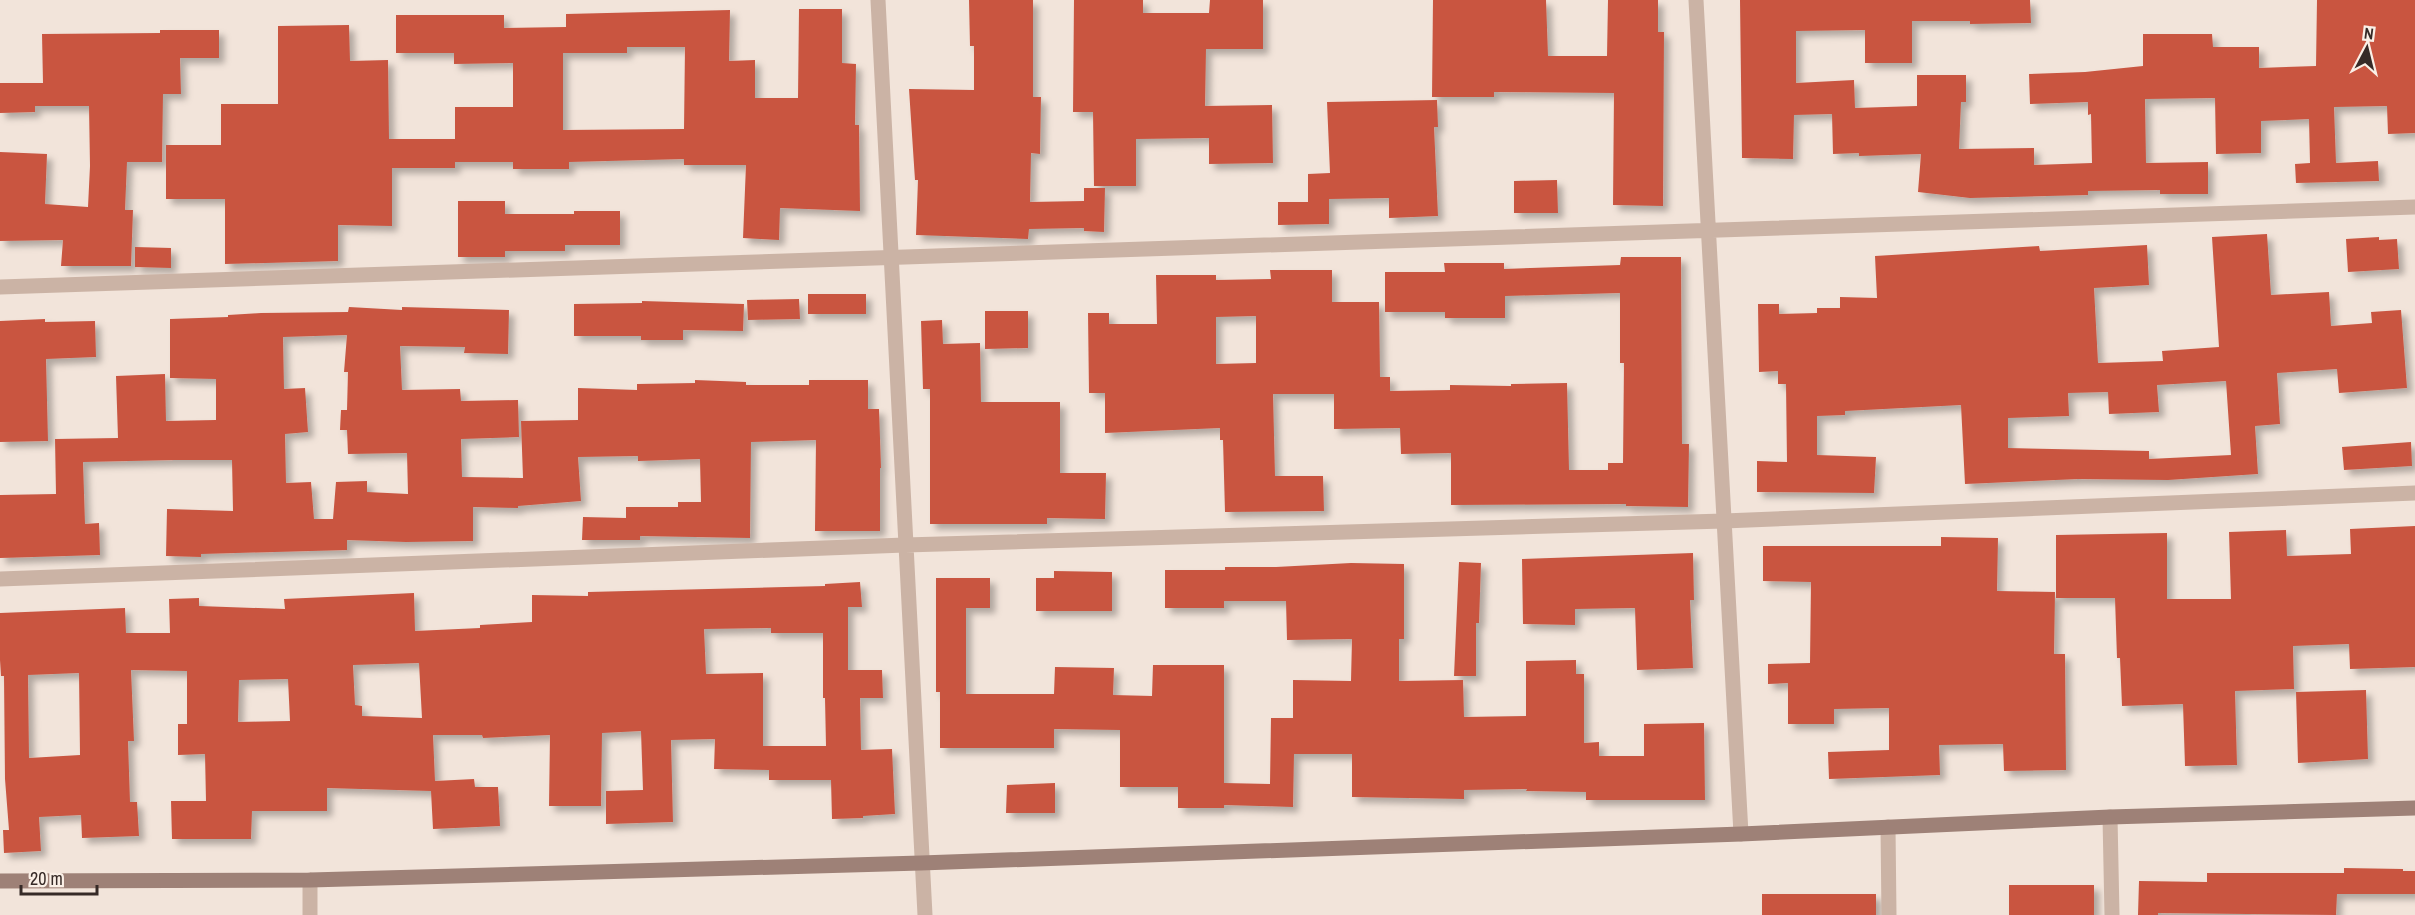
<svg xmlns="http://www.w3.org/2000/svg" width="2415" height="915" font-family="'Archivo Narrow',sans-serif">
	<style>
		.building { fill: #c95541; fill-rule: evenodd; filter: url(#shadow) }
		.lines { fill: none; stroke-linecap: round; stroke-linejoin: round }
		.street { stroke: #cbb3a5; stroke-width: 15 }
		.secondary { stroke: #9e8177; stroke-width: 15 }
	</style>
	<defs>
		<filter id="shadow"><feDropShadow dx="5.5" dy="5.5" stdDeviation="3" flood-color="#0004"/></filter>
	</defs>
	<rect width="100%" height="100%" fill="#f2e4da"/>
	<path class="building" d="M 969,0 L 1033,0 L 1033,97 L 1041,97 L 1040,154 L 1031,153 L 1030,202 L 1084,201 L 1084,188 L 1105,188 L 1104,232 L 1084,231 L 1084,228 L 1029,229 L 1028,239 L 916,235 L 918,180 L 915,180 L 909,89 L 974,90 L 974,46 L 970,46 Z
		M 1074,0 L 1143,0 L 1143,13 L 1209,13 L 1210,0 L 1263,0 L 1263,49 L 1206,49 L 1205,106 L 1272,105 L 1273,163 L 1209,164 L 1209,138 L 1136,139 L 1136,186 L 1094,186 L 1093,112 L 1073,112 Z
		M 1433,0 L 1546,0 L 1548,56 L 1607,56 L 1608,0 L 1658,0 L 1658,32 L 1664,32 L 1663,206 L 1613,205 L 1614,93 L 1494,92 L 1494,97 L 1432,97 Z
		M 1740,0 L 2030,0 L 2031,23 L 1970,24 L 1970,21 L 1912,21 L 1912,63 L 1865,63 L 1865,30 L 1796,31 L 1796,83 L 1854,80 L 1855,108 L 1917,106 L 1917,75 L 1966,75 L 1966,102 L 1961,102 L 1959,149 L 2034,148 L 2034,165 L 2092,163 L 2091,114 L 2088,115 L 2088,102 L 2030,104 L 2029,74 L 2085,72 L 2143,66 L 2143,34 L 2212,34 L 2213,47 L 2259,47 L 2259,68 L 2316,66 L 2317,0 L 2415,0 L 2415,133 L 2388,134 L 2387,106 L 2334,107 L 2336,163 L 2378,161 L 2379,181 L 2296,183 L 2295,164 L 2310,163 L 2309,119 L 2261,121 L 2261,153 L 2216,154 L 2215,98 L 2145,99 L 2146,163 L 2208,162 L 2208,194 L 2160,194 L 2160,190 L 2088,191 L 2088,195 L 1970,198 L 1918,192 L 1921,154 L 1859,156 L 1859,153 L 1833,154 L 1832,114 L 1794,115 L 1793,159 L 1742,158 Z
		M 799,9 L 842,9 L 842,63 L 856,64 L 855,125 L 859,125 L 860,211 L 780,208 L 779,240 L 743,238 L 746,165 L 684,165 L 684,159 L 569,162 L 569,169 L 513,169 L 513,162 L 455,162 L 455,168 L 392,168 L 392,226 L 338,225 L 338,261 L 225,264 L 225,199 L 166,199 L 166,145 L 221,145 L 221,104 L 278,104 L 278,26 L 349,25 L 350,61 L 388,60 L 389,139 L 455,139 L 455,107 L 513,107 L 513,63 L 454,64 L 454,53 L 396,53 L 396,15 L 504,15 L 504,28 L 566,27 L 566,14 L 730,10 L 729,61 L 755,60 L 755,98 L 798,98 ZM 627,47 L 685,47 L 684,129 L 563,130 L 563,53 L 627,53 Z
		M 160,30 L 219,30 L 219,58 L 180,58 L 181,94 L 163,94 L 162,162 L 127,162 L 125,210 L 133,210 L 131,266 L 61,266 L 63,240 L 0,241 L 0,152 L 47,154 L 45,204 L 88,207 L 90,166 L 89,106 L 35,106 L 35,112 L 0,113 L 0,83 L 43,83 L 42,34 L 160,33 Z
		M 1437,100 L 1438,127 L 1434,127 L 1438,216 L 1389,218 L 1389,198 L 1329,199 L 1329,224 L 1278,225 L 1278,202 L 1308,202 L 1308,174 L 1330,173 L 1327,102 Z
		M 1557,180 L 1558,213 L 1514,213 L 1514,181 Z
		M 458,201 L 505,201 L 505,214 L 574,214 L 574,211 L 620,211 L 620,245 L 565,245 L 565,251 L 505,251 L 505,257 L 458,257 Z
		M 2267,234 L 2271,295 L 2329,292 L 2331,326 L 2372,323 L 2371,312 L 2401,310 L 2407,388 L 2339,393 L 2337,369 L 2277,373 L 2280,424 L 2255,426 L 2258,474 L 2168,480 L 2078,479 L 1965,484 L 1961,405 L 1845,411 L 1845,415 L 1817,416 L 1817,455 L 1876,457 L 1874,493 L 1757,492 L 1757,461 L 1787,462 L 1786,384 L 1778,384 L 1778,371 L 1759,372 L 1758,304 L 1779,304 L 1779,314 L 1817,313 L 1817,308 L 1840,308 L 1840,297 L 1877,298 L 1875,256 L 2039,246 L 2040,251 L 2147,245 L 2149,285 L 2094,288 L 2098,363 L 2163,361 L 2162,351 L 2219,347 L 2212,237 ZM 2226,381 L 2231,455 L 2149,459 L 2149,451 L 2008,448 L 2008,418 L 2069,416 L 2068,393 L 2108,392 L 2109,414 L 2159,412 L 2157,385 Z
		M 2379,237 L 2379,240 L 2397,239 L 2399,269 L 2348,272 L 2346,239 Z
		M 135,247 L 171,248 L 171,268 L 135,267 Z
		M 1621,257 L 1681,257 L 1682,444 L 1689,444 L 1688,507 L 1626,506 L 1626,504 L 1451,505 L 1451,453 L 1401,454 L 1400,428 L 1334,429 L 1334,394 L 1273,394 L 1275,476 L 1323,476 L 1324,511 L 1225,512 L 1223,440 L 1220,440 L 1220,428 L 1105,433 L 1105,393 L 1089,393 L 1088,313 L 1109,313 L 1109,324 L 1157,324 L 1156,275 L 1216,275 L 1216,280 L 1271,279 L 1270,270 L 1332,270 L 1332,302 L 1379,302 L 1380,377 L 1390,377 L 1390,391 L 1450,390 L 1450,385 L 1511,386 L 1511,384 L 1567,383 L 1569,470 L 1608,470 L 1608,463 L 1623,463 L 1624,363 L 1620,363 L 1620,293 L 1505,296 L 1505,318 L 1445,318 L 1445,312 L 1385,312 L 1385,272 L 1445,272 L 1444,263 L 1504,263 L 1504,269 L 1620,265 ZM 1256,316 L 1256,363 L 1216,364 L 1216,317 Z
		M 808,294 L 866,294 L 866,314 L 808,314 Z
		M 799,299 L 800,319 L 748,320 L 747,300 Z
		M 642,301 L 744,304 L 743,331 L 683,330 L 683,340 L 641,340 L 641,336 L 574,336 L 574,304 L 642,303 Z
		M 349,307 L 402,310 L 402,307 L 509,310 L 508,354 L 464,353 L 465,347 L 400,346 L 402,390 L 460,389 L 461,401 L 518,400 L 519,437 L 461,439 L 462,477 L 523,478 L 521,421 L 578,420 L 578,388 L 637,390 L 637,384 L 695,383 L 695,380 L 746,382 L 746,385 L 809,385 L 809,380 L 868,380 L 868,409 L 879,409 L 881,468 L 880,468 L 880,531 L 815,531 L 816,440 L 751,442 L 750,538 L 640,536 L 640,540 L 582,540 L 583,517 L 626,518 L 626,507 L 678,507 L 678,502 L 701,502 L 700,459 L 638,461 L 638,456 L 578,457 L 581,501 L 518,506 L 518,508 L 473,507 L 473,541 L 406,542 L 347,540 L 347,550 L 201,554 L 201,557 L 166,556 L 167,509 L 233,511 L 232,460 L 174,460 L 83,462 L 85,524 L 99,523 L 100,555 L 0,558 L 0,495 L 56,494 L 55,439 L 118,438 L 116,376 L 165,374 L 166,421 L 216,420 L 216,379 L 170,378 L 170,319 L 228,317 L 228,315 L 261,313 L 348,312 ZM 347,335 L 344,372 L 348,372 L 347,410 L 341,410 L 340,430 L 347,430 L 348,454 L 407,453 L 408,494 L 367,492 L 367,481 L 336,482 L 333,519 L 314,519 L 311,482 L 286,483 L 285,434 L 308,432 L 305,388 L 284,389 L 283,337 Z
		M 985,311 L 1028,311 L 1028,348 L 985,349 Z
		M 45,319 L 45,322 L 95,321 L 96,357 L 46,359 L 48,441 L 0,442 L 0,321 Z
		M 942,320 L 943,344 L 980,343 L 981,402 L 1060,402 L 1060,473 L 1106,473 L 1105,519 L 1047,518 L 1047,524 L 930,524 L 930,389 L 923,389 L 921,321 Z
		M 2411,442 L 2412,466 L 2344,470 L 2342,447 Z
		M 2415,526 L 2415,667 L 2350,669 L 2349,644 L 2293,646 L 2294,689 L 2235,691 L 2237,765 L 2185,766 L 2183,704 L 2122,706 L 2120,658 L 2117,658 L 2115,598 L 2056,598 L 2056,535 L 2167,533 L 2167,599 L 2231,599 L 2229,532 L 2286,530 L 2287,556 L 2351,554 L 2350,529 Z
		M 1941,537 L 1998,538 L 1997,591 L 2055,592 L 2054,654 L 2065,654 L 2066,770 L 2004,771 L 2003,744 L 1939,745 L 1940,775 L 1829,779 L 1828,752 L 1889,750 L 1889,708 L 1834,709 L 1834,724 L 1788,724 L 1788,683 L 1768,684 L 1768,664 L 1810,663 L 1811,582 L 1763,581 L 1763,546 L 1941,546 Z
		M 1693,553 L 1694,600 L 1690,600 L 1693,668 L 1637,670 L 1635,608 L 1575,609 L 1575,625 L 1523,624 L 1522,559 Z
		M 1459,562 L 1481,563 L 1479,623 L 1476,623 L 1476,676 L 1454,676 Z
		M 1351,563 L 1404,564 L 1404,639 L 1399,639 L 1399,681 L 1463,680 L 1464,717 L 1526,716 L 1526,661 L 1576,660 L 1576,674 L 1584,674 L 1584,743 L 1599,742 L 1599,756 L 1644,756 L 1644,724 L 1704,723 L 1705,800 L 1586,800 L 1586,792 L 1526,791 L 1527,789 L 1464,790 L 1464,799 L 1352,797 L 1352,754 L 1294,754 L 1293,807 L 1224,805 L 1224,808 L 1178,808 L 1178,787 L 1120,787 L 1120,730 L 1054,729 L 1054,748 L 940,748 L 940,692 L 936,692 L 936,578 L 990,578 L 990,608 L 966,608 L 966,694 L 1054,694 L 1055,667 L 1114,668 L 1113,695 L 1152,696 L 1153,665 L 1224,665 L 1224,783 L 1270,784 L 1271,718 L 1293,718 L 1293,680 L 1351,681 L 1352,639 L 1287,640 L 1286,601 L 1224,601 L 1224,608 L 1165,608 L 1165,570 L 1225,570 L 1225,567 L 1276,567 Z
		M 1054,571 L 1112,572 L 1112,611 L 1036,611 L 1036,578 L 1054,578 Z
		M 860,582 L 862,607 L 848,607 L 848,670 L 882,670 L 883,698 L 860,698 L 861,750 L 892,749 L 895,814 L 863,816 L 863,818 L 832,819 L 831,780 L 769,780 L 769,770 L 714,769 L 715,739 L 671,740 L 673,822 L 606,824 L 606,791 L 643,790 L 641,731 L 602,733 L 601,806 L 549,806 L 550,735 L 483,738 L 482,735 L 433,735 L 435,781 L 474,779 L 475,787 L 498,787 L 500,826 L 433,829 L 431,791 L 327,788 L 327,811 L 252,811 L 251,839 L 172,839 L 171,801 L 206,801 L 205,754 L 178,755 L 178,724 L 187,724 L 187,671 L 131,670 L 134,741 L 128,741 L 130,802 L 137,802 L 139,836 L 82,838 L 81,815 L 39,817 L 41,851 L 4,853 L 3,830 L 9,830 L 5,779 L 4,676 L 1,676 L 0,660 L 0,613 L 125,608 L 126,633 L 170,633 L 169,599 L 199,598 L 199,606 L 285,609 L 284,599 L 414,593 L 415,631 L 480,628 L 480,625 L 532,622 L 532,595 L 588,596 L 588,592 L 825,586 L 825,584 ZM 771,628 L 771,633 L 823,633 L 823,698 L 825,698 L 826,746 L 763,746 L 763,673 L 706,674 L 704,629 ZM 419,663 L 422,718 L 362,716 L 362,706 L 355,705 L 353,665 ZM 79,673 L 80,755 L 29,758 L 28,675 ZM 288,679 L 290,721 L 238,722 L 239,680 Z
		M 2366,690 L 2368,759 L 2298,763 L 2296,692 Z
		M 1055,783 L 1055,813 L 1006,813 L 1007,785 Z
		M 2344,868 L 2403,869 L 2403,871 L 2415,871 L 2415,894 L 2337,894 L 2336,915 L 2158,913 L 2158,915 L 2138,915 L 2139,881 L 2207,882 L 2207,873 L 2344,873 Z
		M 2009,885 L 2094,885 L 2094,915 L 2009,915 Z
		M 1762,894 L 1876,894 L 1876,915 L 1762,915 Z"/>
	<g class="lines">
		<path class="street" d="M 878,0 L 925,915
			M 1696,0 L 1741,834
			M 0,287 L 2415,207
			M 0,579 L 905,545 L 1724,521 L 2415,493
			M 2110,817 L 2112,915
			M 1888,827 L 1889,915
			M 310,915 L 310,880"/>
		<path class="secondary" d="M 0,881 L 310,880 L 921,863 L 1741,834 L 2110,817 L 2415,808"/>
	</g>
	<g transform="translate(2367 48) rotate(7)" stroke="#faefe6" stroke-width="4.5" paint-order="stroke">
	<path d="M0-4.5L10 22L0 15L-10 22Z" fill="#362a27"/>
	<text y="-9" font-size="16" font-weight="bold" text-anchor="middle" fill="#362a27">N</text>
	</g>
	<path d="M21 885v9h76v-9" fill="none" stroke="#362a27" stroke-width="3"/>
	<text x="30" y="885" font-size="18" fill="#362a27" stroke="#faefe6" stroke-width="4.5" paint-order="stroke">20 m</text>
</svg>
